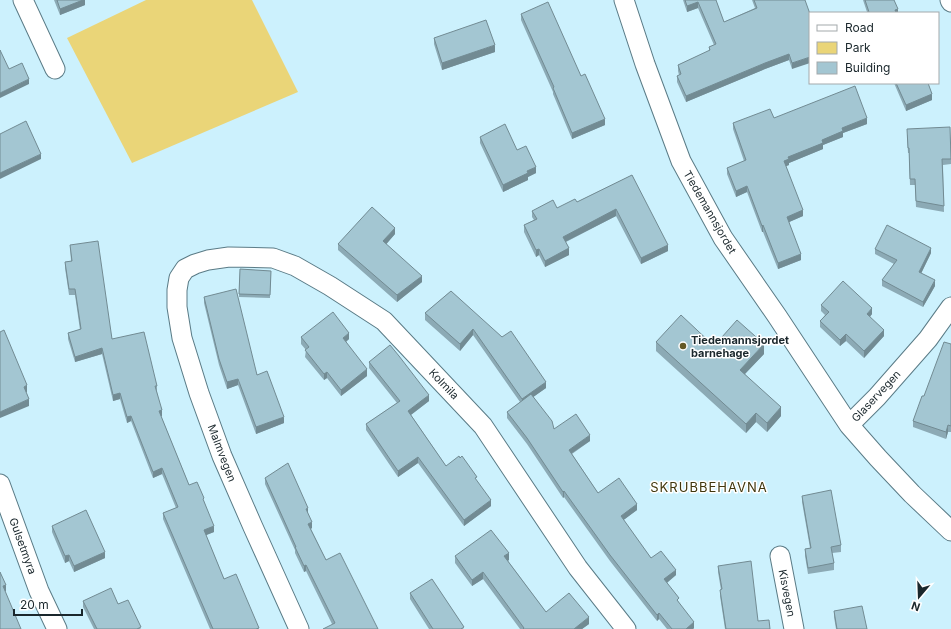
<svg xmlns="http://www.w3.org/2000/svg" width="951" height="629" font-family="Inter,sans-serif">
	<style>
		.green { fill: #ead578 }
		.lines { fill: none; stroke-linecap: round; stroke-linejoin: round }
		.street-casing { stroke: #5a7b86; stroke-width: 21 }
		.street { stroke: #fff; stroke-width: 19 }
		.wall { fill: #8caab5 }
		.shaded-wall { fill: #728b93 }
		.building { fill: #a3c6d2; stroke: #728b93 }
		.poi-dot { fill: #655926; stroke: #fff; stroke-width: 1.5 }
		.labels { text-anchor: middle; stroke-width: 3; stroke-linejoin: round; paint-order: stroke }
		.street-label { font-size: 11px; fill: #1a272c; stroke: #fff }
		.poi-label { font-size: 11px; font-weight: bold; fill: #1a272c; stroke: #fff; text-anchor: start }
		.quarter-label { font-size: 13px; letter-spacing: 1px; fill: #41370d; stroke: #fff }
	</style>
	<rect width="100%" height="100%" fill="#ccf1fd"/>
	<path class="green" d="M 146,0 L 252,0 L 298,92 L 132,163 L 67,38 Z"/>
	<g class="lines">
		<defs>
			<path id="street" d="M 23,0 L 55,69
				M 624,0 L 645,64 L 681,161 L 723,238 L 777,316 L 849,425 L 878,458 L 912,494 L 951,531
				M 950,0 L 951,2
				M 849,425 L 877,397 L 928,339 L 951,307
				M 0,484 L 39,591 L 57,629
				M 780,556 L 794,629
				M 299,629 L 253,527 L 222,456 L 199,393 L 182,338 L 177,307 L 177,290 L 179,278 L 185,269 L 195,264 L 208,260 L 229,257 L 273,258 L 295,266 L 330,286 L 384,321 L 483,426 L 578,568 L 626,629"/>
		</defs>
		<use href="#street" class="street-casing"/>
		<use href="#street" class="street"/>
	</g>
	<path class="wall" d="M 54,0 L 85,0 L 85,5 L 60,15 Z
		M 683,0 L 716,0 L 724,22 L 755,8 L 752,0 L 805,0 L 792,69 L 789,60 L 765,69 L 686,102 L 677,82 L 677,76 L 679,75 L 678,71 L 678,65 L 709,51 L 709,47 L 714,45 L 698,8 L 687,12 Z
		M 863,0 L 894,0 L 898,13 L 867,12 Z
		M 521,14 L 581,76 L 605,125 L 572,139 L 553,94 L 553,92 L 521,20 Z
		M 434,38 L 495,52 L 442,70 L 434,44 Z
		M 894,83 L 928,83 L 932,100 L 906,111 Z
		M 774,118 L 867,124 L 843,133 L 843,137 L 823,145 L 823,149 L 789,163 L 789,165 L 786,166 L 803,216 L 789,222 L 801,260 L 778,269 L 763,232 L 762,232 L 747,192 L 736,197 L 727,174 L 727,168 L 744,161 L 733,129 L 733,123 Z
		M 907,135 L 951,147 L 951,164 L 943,165 L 944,212 L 916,207 L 915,185 L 910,185 L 909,153 L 908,153 Z
		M 480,137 L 517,150 L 536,173 L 528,177 L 528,180 L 503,192 L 480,143 Z
		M 632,175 L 668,251 L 641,264 L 616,216 L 566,242 L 569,255 L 545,267 L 539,255 L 536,257 L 524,232 L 524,225 L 534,220 L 532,217 L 532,211 L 557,208 L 577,202 Z
		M 395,234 L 386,244 L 422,282 L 397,302 L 338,250 L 338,244 Z
		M 70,245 L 112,339 L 157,386 L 157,392 L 161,416 L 189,485 L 204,501 L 214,532 L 206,535 L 224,579 L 259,629 L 210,629 L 163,519 L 163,513 L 176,508 L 162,474 L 153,478 L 131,421 L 127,423 L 120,399 L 113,401 L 102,354 L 75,362 L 68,339 L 68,333 L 80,330 L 75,295 L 69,295 L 65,268 L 65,262 L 71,261 Z
		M 875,249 L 931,253 L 921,273 L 935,286 L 923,307 L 882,286 L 882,280 L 894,264 L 875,254 Z
		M 240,269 L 271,271 L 270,298 L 239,297 Z
		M 451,291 L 546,388 L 533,397 L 554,429 L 590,441 L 572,454 L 598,493 L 637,510 L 623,520 L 651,558 L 676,575 L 667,583 L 694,628 L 693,629 L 667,629 L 659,619 L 657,621 L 610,561 L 564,497 L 563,498 L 527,444 L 507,418 L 507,412 L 520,402 L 473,335 L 460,351 L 425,320 L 425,313 Z
		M 204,297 L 257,375 L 284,423 L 256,434 L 238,385 L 227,389 L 219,365 L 204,303 Z
		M 821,305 L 872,314 L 870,317 L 884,336 L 864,358 L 846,341 L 840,346 L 820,327 L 820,321 L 825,315 L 821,311 Z
		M 301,337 L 349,339 L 346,342 L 367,376 L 341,396 L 327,378 L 324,380 L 305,357 L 306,350 L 301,344 Z
		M 656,342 L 714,346 L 764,354 L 745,374 L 781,416 L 767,432 L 756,422 L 746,433 L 656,351 Z
		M 951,344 L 951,432 L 948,432 L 946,439 L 913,427 L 913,421 L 924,396 Z
		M 369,362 L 429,401 L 411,415 L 446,466 L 477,481 L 491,506 L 464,526 L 418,463 L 398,477 L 366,430 L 366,424 L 397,403 L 369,368 Z
		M 265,478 L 308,514 L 312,528 L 311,529 L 326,560 L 378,629 L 332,624 L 306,571 L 304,572 L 295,553 L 295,550 L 265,484 Z
		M 802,496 L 841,545 L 841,552 L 832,553 L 834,563 L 834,570 L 808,574 L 805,556 L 805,549 L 810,548 L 802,502 Z
		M 52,526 L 105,558 L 74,572 L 69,561 L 65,563 L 52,532 Z
		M 455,556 L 509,560 L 508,561 L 546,612 L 589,624 L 582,629 L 520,629 L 483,579 L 472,586 L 455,563 Z
		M 718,566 L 758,621 L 770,629 L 725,629 L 720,596 L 721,590 L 718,572 Z
		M 410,593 L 464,629 L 429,629 L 410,599 Z
		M 83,601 L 118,604 L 141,629 L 94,629 L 83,607 Z
		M 834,611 L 867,629 L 836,629 L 834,617 Z"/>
	<path class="shaded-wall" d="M 83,0 L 85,0 L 85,5 L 60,15 L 60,9 Z
		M 698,2 L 698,8 L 687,12 L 687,6 Z
		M 898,9 L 898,13 L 895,13 L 895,10 Z
		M 495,45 L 495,52 L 442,70 L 442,63 Z
		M 789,54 L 789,60 L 765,69 L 686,102 L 686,96 L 765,63 Z
		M 810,57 L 810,63 L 792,69 L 792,63 Z
		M 29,79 L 29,84 L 0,98 L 0,93 Z
		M 932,94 L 932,100 L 906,111 L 906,105 Z
		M 867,118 L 867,124 L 843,133 L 843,137 L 823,145 L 823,149 L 789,163 L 789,165 L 784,167 L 784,161 L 788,157 L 822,140 L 842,128 Z
		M 605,119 L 605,125 L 572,139 L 572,133 Z
		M 41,154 L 41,159 L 0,179 L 0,173 Z
		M 536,167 L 536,173 L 528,177 L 528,180 L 503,192 L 503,185 L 527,171 Z
		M 747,186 L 747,192 L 736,197 L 736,191 Z
		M 616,209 L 616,216 L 563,243 L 563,237 Z
		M 803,210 L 803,216 L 787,223 L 787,217 Z
		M 763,225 L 763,232 L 762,232 L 762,226 Z
		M 395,228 L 395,234 L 383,248 L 383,241 Z
		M 668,245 L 668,251 L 641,264 L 641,258 Z
		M 569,248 L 569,255 L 545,267 L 545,261 Z
		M 931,248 L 931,253 L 919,278 L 919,272 Z
		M 539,249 L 539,255 L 536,257 L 536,250 Z
		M 801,254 L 801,260 L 778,269 L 778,263 Z
		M 422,276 L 422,282 L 397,302 L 397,295 Z
		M 935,280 L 935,286 L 923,307 L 923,302 Z
		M 872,308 L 872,314 L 867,320 L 867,314 Z
		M 473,329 L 473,335 L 460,351 L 460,344 Z
		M 884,330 L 884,336 L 864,358 L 864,351 Z
		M 349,333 L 349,339 L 343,344 L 343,338 Z
		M 846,334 L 846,341 L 840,346 L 840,340 Z
		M 764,344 L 764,354 L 740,379 L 740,370 Z
		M 102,348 L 102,354 L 75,362 L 75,357 Z
		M 367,369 L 367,376 L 341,396 L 341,390 Z
		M 327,372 L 327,378 L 324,380 L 324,374 Z
		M 238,379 L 238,385 L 227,389 L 227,382 Z
		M 546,382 L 546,388 L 522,405 L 522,399 Z
		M 27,385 L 27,392 L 24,393 L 24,387 Z
		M 120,393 L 120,399 L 113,401 L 113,395 Z
		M 429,395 L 429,401 L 408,417 L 408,411 Z
		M 29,399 L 29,406 L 0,418 L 0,412 Z
		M 781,407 L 781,416 L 767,432 L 767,423 Z
		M 162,410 L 162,416 L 159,417 L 159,411 Z
		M 756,413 L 756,422 L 746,433 L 746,424 Z
		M 131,416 L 131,421 L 127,423 L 127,417 Z
		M 284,417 L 284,423 L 256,434 L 256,427 Z
		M 948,425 L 948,432 L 946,439 L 946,432 Z
		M 590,435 L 590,441 L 569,455 L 569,450 Z
		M 418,457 L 418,463 L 398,477 L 398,471 Z
		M 162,468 L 162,474 L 153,478 L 153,472 Z
		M 564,491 L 564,497 L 563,498 L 563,492 Z
		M 491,500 L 491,506 L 464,526 L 464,520 Z
		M 637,504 L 637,510 L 621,522 L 621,516 Z
		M 308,508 L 308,514 L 306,509 Z
		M 312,522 L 312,528 L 308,530 L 308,524 Z
		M 214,526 L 214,532 L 204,536 L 204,530 Z
		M 105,552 L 105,558 L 74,572 L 74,566 Z
		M 509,553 L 509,560 L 504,563 L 504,556 Z
		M 69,555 L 69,561 L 65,563 L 65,556 Z
		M 306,565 L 306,571 L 304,572 L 304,566 Z
		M 676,570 L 676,575 L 664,585 L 664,579 Z
		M 483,572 L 483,579 L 472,586 L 472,580 Z
		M 6,585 L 6,591 L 3,592 L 3,586 Z
		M 659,613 L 659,619 L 657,621 L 657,615 Z
		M 589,617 L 589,624 L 582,629 L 574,629 Z
		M 694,622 L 694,628 L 693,629 L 686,629 Z"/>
	<path class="building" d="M 57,0 L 83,0 L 60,9 Z
		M 685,0 L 716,0 L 724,22 L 757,8 L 754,0 L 805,0 L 810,14 L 810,57 L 792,63 L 789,54 L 765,63 L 686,96 L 677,76 L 681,74 L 678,65 L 710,50 L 709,47 L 716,44 L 698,2 L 687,6 Z
		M 865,0 L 894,0 L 898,9 L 895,10 L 896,13 L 866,13 L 869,12 Z
		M 548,2 L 581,76 L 585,74 L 605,119 L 572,133 L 553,88 L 554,87 L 521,14 Z
		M 486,20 L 495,45 L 442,63 L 434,38 Z
		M 0,50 L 9,69 L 22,63 L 29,79 L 0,93 Z
		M 896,83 L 928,83 L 932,94 L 906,105 Z
		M 855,86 L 867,118 L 842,128 L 843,131 L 822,140 L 823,143 L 788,157 L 789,159 L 784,161 L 803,210 L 787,217 L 801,254 L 778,263 L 763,225 L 762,226 L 747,186 L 736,191 L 727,168 L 746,160 L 733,123 L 770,109 L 774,118 Z
		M 26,121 L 41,154 L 0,173 L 0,134 Z
		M 505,124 L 517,150 L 526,146 L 536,167 L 527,171 L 528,173 L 503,185 L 480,137 Z
		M 950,127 L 951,159 L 942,159 L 944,206 L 916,201 L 915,179 L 910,179 L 909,148 L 908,148 L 907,129 Z
		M 632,175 L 668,245 L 641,258 L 616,209 L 563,237 L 569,248 L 545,261 L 539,249 L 536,250 L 524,225 L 537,219 L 532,211 L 553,200 L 557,208 L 575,199 L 577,202 Z
		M 372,207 L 395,228 L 383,241 L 422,276 L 397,295 L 338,244 Z
		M 887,225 L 931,248 L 919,272 L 935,280 L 923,302 L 882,280 L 897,260 L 875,249 Z
		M 98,241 L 112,339 L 144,332 L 157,386 L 155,386 L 162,410 L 159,411 L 189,485 L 197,482 L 204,498 L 203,499 L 214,526 L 204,530 L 224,579 L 236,574 L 259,628 L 256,629 L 213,629 L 163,513 L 178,507 L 162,468 L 153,472 L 131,416 L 127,417 L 120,393 L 113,395 L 102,348 L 75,357 L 68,333 L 81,329 L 75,289 L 69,289 L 65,262 L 72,261 L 70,245 Z
		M 240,269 L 271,271 L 270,295 L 239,294 Z
		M 843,281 L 872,308 L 867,314 L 884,330 L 864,351 L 846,334 L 840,340 L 820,321 L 829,312 L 821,305 Z
		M 236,289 L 257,375 L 267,371 L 284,417 L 256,427 L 238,379 L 227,382 L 219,359 L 204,297 Z
		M 451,291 L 502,337 L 511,331 L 546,382 L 522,399 L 473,329 L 460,344 L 425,313 Z
		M 333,312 L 349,333 L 343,338 L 367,369 L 341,390 L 327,372 L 324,374 L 305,350 L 309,347 L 301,337 Z
		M 681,315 L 714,346 L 737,320 L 764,344 L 740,370 L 781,407 L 767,423 L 756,413 L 746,424 L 656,342 Z
		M 4,330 L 27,385 L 24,387 L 29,399 L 0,412 L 0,332 Z
		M 944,342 L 951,344 L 951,426 L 948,425 L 946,432 L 913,421 L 922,396 L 924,396 Z
		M 390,345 L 399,356 L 429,395 L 408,411 L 446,466 L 459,456 L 460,458 L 462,456 L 477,477 L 475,478 L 491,500 L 464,520 L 418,457 L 398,471 L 366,424 L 400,401 L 369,362 Z
		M 531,394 L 552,421 L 554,429 L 576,414 L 590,435 L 569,450 L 598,493 L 619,478 L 637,504 L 621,516 L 651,558 L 661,551 L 676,570 L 664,579 L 679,598 L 677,600 L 694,622 L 686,629 L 672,629 L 659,613 L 657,615 L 610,555 L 564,491 L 563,492 L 527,438 L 507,412 Z
		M 288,463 L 308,508 L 306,509 L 312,522 L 308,524 L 326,560 L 340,553 L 378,629 L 323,629 L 335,623 L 306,565 L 304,566 L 295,547 L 296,547 L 265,478 Z
		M 831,490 L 841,545 L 831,547 L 834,563 L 808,568 L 805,549 L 811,548 L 802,496 Z
		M 86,510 L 105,552 L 74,566 L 69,555 L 65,556 L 52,526 Z
		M 491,530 L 509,553 L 504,556 L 546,612 L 569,593 L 589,617 L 574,629 L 523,629 L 524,628 L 483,572 L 472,580 L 455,556 Z
		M 751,561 L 758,621 L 769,620 L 770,629 L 726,629 L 720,590 L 722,589 L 718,566 Z
		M 0,572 L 6,585 L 3,586 L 21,629 L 0,629 Z
		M 432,579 L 464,627 L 461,629 L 433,629 L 410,593 Z
		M 111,588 L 118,604 L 128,600 L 141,627 L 137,629 L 97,629 L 83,601 Z
		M 862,606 L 867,629 L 837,629 L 834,611 Z"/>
	<circle class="poi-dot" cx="683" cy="346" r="4"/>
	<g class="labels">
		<g class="street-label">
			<text transform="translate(710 212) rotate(60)" y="4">Tiedemannsjordet</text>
			<text transform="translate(444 384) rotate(46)" y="4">Kolmila</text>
			<text transform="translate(876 396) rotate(-47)" y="4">Glaservegen</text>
			<text transform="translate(222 453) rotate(69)" y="4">Malmvegen</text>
			<text transform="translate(23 546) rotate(70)" y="4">Gulsetmyra</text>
			<text transform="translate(787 593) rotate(79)" y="4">Kisvegen</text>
		</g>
		<g class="poi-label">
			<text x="691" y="344">Tiedemannsjordet<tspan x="691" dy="13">barnehage</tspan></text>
		</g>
		<g class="quarter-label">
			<text x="709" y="492">SKRUBBEHAVNA</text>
		</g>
	</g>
	<rect x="809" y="12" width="130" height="72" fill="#ffffff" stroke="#a3a9ab"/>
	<rect x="817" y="25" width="20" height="6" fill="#ffffff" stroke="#a3a9ab"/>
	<text x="845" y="32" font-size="12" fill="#1a272c">Road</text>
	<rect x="817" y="42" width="20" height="12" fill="#ead578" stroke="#a3a9ab"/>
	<text x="845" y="52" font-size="12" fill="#1a272c">Park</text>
	<rect x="817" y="62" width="20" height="12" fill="#a3c6d2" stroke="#a3a9ab"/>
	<text x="845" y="72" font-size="12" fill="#1a272c">Building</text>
	<g transform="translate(919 597) rotate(199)" stroke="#ffffff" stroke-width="3" paint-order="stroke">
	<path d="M0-3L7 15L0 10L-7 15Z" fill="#1a272c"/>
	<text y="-6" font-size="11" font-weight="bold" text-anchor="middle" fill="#1a272c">N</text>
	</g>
	<path d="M14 609v6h68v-6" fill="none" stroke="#1a272c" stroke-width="2"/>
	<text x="20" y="609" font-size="12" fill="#1a272c" stroke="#ffffff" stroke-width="3" paint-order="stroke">20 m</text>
</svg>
